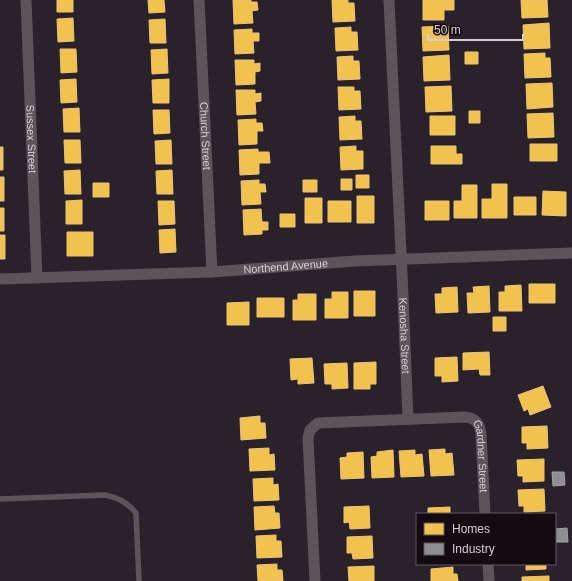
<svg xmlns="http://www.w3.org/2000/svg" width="572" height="581" font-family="Arial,sans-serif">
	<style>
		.homes { fill: #f2c14e; stroke: #eac577 }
		.industry { fill: #8d8d92; stroke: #a3a0a7 }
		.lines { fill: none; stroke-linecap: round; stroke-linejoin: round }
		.lane { stroke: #5b555b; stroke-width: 5.5 }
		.street { stroke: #5b555b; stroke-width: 11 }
		.labels { text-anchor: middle; stroke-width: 4; stroke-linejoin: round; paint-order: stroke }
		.street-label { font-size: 11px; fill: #d7cdd8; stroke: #120b12 }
	</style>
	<rect width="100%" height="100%" fill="#2a222a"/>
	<path class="homes" d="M 57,0 L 73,0 L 73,12 L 57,12 Z
		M 148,0 L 164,0 L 165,12 L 149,13 Z
		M 233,0 L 251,0 L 251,2 L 257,2 L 258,10 L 252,11 L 253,23 L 234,24 Z
		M 332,0 L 348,0 L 348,3 L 354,3 L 355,21 L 333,22 Z
		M 423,0 L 454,0 L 454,10 L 444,10 L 444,20 L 423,20 Z
		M 521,0 L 547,0 L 548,17 L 522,18 Z
		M 73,18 L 74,41 L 58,42 L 57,19 Z
		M 165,19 L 166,43 L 150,43 L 149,20 Z
		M 549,23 L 550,48 L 524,49 L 523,25 Z
		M 448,26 L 449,50 L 423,51 L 422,27 Z
		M 351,27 L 351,32 L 357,32 L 358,50 L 336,51 L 335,28 Z
		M 252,29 L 252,33 L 259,33 L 259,41 L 253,41 L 254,53 L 235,54 L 234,30 Z
		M 60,49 L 76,49 L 77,72 L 61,73 Z
		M 167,49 L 168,73 L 152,74 L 151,50 Z
		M 465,52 L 478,52 L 478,64 L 465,64 Z
		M 545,53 L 545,58 L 550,58 L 551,77 L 525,78 L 524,54 Z
		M 449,55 L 450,80 L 424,81 L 423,57 Z
		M 353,56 L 353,61 L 359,61 L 360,79 L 338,80 L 337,57 Z
		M 235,60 L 254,60 L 254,64 L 260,63 L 260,71 L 255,72 L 255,84 L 236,85 Z
		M 76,79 L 77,102 L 61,103 L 60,80 Z
		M 169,79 L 169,103 L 153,103 L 152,80 Z
		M 552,83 L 553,107 L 527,109 L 526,84 Z
		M 451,86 L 452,111 L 426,112 L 425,87 Z
		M 338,87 L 354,87 L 354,91 L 360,91 L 361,109 L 339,110 Z
		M 236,90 L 255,90 L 255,94 L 261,93 L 261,101 L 255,102 L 256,114 L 237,115 Z
		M 79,108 L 80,132 L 64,132 L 63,109 Z
		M 153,110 L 169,110 L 170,133 L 154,134 Z
		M 469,111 L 480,111 L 480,123 L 469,123 Z
		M 553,113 L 554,137 L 528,138 L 527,114 Z
		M 355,116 L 355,121 L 361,121 L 362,139 L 340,140 L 339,117 Z
		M 430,116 L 455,116 L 455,135 L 430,135 Z
		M 256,119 L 256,123 L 262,123 L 263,131 L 257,131 L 257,144 L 239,145 L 238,120 Z
		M 64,140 L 80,140 L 81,163 L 65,163 Z
		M 171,140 L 172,164 L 156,164 L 155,141 Z
		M 530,144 L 557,144 L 557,161 L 530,161 Z
		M 356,146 L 356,151 L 363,151 L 363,169 L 341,170 L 340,147 Z
		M 431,146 L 456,146 L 456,154 L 462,154 L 462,164 L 431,164 Z
		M 0,147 L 3,147 L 3,170 L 0,170 Z
		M 258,149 L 258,152 L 269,152 L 270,163 L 259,163 L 259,174 L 240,175 L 239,150 Z
		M 80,170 L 81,194 L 65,194 L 64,171 Z
		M 172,170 L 173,194 L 157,194 L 156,171 Z
		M 356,175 L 369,175 L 369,188 L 356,188 Z
		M 0,177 L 4,177 L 4,201 L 0,201 Z
		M 341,179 L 352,179 L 352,190 L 341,190 Z
		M 259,180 L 259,184 L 265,184 L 266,192 L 260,192 L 261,204 L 242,205 L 241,181 Z
		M 303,180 L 317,180 L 317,192 L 303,192 Z
		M 93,183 L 109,183 L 109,197 L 93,197 Z
		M 492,184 L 507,184 L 507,218 L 482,218 L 482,199 L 492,199 Z
		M 462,185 L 477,185 L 477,218 L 454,218 L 454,201 L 462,201 Z
		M 543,191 L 566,192 L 566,216 L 542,215 Z
		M 357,196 L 374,196 L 374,223 L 357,223 Z
		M 514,197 L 536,197 L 536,215 L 514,215 Z
		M 305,198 L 322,198 L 322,223 L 305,223 Z
		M 82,200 L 82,224 L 66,224 L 66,201 Z
		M 158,201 L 174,201 L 175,224 L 159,225 Z
		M 328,201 L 351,201 L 351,222 L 328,222 Z
		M 425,201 L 449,201 L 449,220 L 425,220 Z
		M 0,208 L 4,208 L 4,231 L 0,231 Z
		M 261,209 L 262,222 L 268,222 L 268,230 L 262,230 L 262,234 L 244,235 L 243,210 Z
		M 280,214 L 295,214 L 295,227 L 280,227 Z
		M 175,229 L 176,252 L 160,253 L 159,230 Z
		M 67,232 L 93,232 L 93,256 L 67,256 Z
		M 0,235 L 5,235 L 5,259 L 0,259 Z
		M 529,284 L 555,284 L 555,303 L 529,303 Z
		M 521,285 L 522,311 L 499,311 L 499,292 L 505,292 L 505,286 Z
		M 489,286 L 490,312 L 468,313 L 467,293 L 474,293 L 473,287 Z
		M 457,287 L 458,312 L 436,313 L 435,294 L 442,294 L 442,288 Z
		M 354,291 L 375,291 L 375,316 L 354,316 Z
		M 332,292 L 348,292 L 348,318 L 325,318 L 325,299 L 332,299 Z
		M 298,294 L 316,294 L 316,320 L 293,320 L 293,300 L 298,300 Z
		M 257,298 L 284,298 L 284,317 L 257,317 Z
		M 249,302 L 249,325 L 227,325 L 227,303 Z
		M 493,317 L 506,317 L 506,331 L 493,331 Z
		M 489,352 L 490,375 L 480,375 L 479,369 L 463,370 L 463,353 Z
		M 457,357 L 458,381 L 442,382 L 442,376 L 435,376 L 435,358 Z
		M 312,358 L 314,383 L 298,384 L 298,379 L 291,380 L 290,359 Z
		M 376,362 L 376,384 L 370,384 L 370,389 L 354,389 L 354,363 Z
		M 347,363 L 348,388 L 332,389 L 332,384 L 325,384 L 324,364 Z
		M 543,386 L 551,407 L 530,415 L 528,409 L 524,411 L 518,395 Z
		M 260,416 L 260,423 L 265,423 L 266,438 L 241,440 L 240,418 Z
		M 547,426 L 548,448 L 527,449 L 527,443 L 522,443 L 522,427 Z
		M 269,448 L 269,455 L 274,454 L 275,470 L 250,471 L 249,449 Z
		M 445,449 L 445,454 L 452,453 L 454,475 L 431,476 L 429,450 Z
		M 393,450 L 394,477 L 372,478 L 371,457 L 377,456 L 377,452 Z
		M 415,450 L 415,455 L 422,454 L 424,476 L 401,477 L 399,451 Z
		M 363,452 L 364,478 L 341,479 L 340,458 L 347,457 L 347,453 Z
		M 544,459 L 544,481 L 523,482 L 523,476 L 518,476 L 517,460 Z
		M 273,478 L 273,485 L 278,484 L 279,500 L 254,501 L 253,479 Z
		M 544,489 L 545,511 L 524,512 L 524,506 L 519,506 L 518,490 Z
		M 274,506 L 275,513 L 279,513 L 280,528 L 255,530 L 254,507 Z
		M 369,506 L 370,528 L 350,529 L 349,522 L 344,523 L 344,507 Z
		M 450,507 L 450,514 L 454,514 L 428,514 L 428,508 Z
		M 276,535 L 276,541 L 281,541 L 282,557 L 257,558 L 256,536 Z
		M 372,536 L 373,558 L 353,559 L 352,553 L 347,553 L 347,537 Z
		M 277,564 L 277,570 L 282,570 L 283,581 L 258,581 L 257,565 Z
		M 526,564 L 546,564 L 546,569 L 526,570 Z
		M 374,566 L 374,581 L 349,581 L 348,567 Z
		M 453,567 L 453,574 L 457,574 L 458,581 L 431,581 L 431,569 Z
		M 549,576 L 549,581 L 522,581 L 522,577 Z"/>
	<path class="industry" d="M 552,472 L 564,472 L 565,485 L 553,486 Z
		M 567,528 L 568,542 L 556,542 L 555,529 Z"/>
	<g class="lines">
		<path class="lane" d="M 0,499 L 105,495 C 118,498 127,502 136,513 L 139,581"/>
		<g class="street">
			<path id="s1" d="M 26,0 L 37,278"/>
			<path id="s2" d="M 199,0 L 212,272"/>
			<path id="s3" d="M 389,0 L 402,273 L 408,419"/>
			<path id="s4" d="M 0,279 L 212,272 L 355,261 L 572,253"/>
			<path d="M 488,564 L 489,581"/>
			<path id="s5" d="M 315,581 L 308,438 L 310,430 L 318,423 L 465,417 C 476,418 480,424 481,434 L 485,514"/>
		</g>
	</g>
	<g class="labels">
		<g class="street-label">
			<text dy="4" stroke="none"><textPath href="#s2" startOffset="136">Church Street</textPath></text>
			<text dy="4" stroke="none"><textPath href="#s1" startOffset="139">Sussex Street</textPath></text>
			<text dy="4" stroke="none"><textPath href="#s4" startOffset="286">Northend Avenue</textPath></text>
			<text dy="4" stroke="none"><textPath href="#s3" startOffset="336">Kenosha Street</textPath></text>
			<text dy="4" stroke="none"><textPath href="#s5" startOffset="357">Gardner Street</textPath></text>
		</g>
	</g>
	<rect x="416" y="513" width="140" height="52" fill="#120b12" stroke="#615961"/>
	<rect x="424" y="523" width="20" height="12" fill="#f2c14e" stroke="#615961"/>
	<text x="452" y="533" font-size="12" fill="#d7cdd8">Homes</text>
	<rect x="424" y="543" width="20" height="12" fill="#8d8d92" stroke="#615961"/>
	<text x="452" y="553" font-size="12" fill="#d7cdd8">Industry</text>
	<path d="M428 34v6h95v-6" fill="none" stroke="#d7cdd8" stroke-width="2"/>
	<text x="434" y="34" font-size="12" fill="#d7cdd8" stroke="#120b12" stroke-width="3" paint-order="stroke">50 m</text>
</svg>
